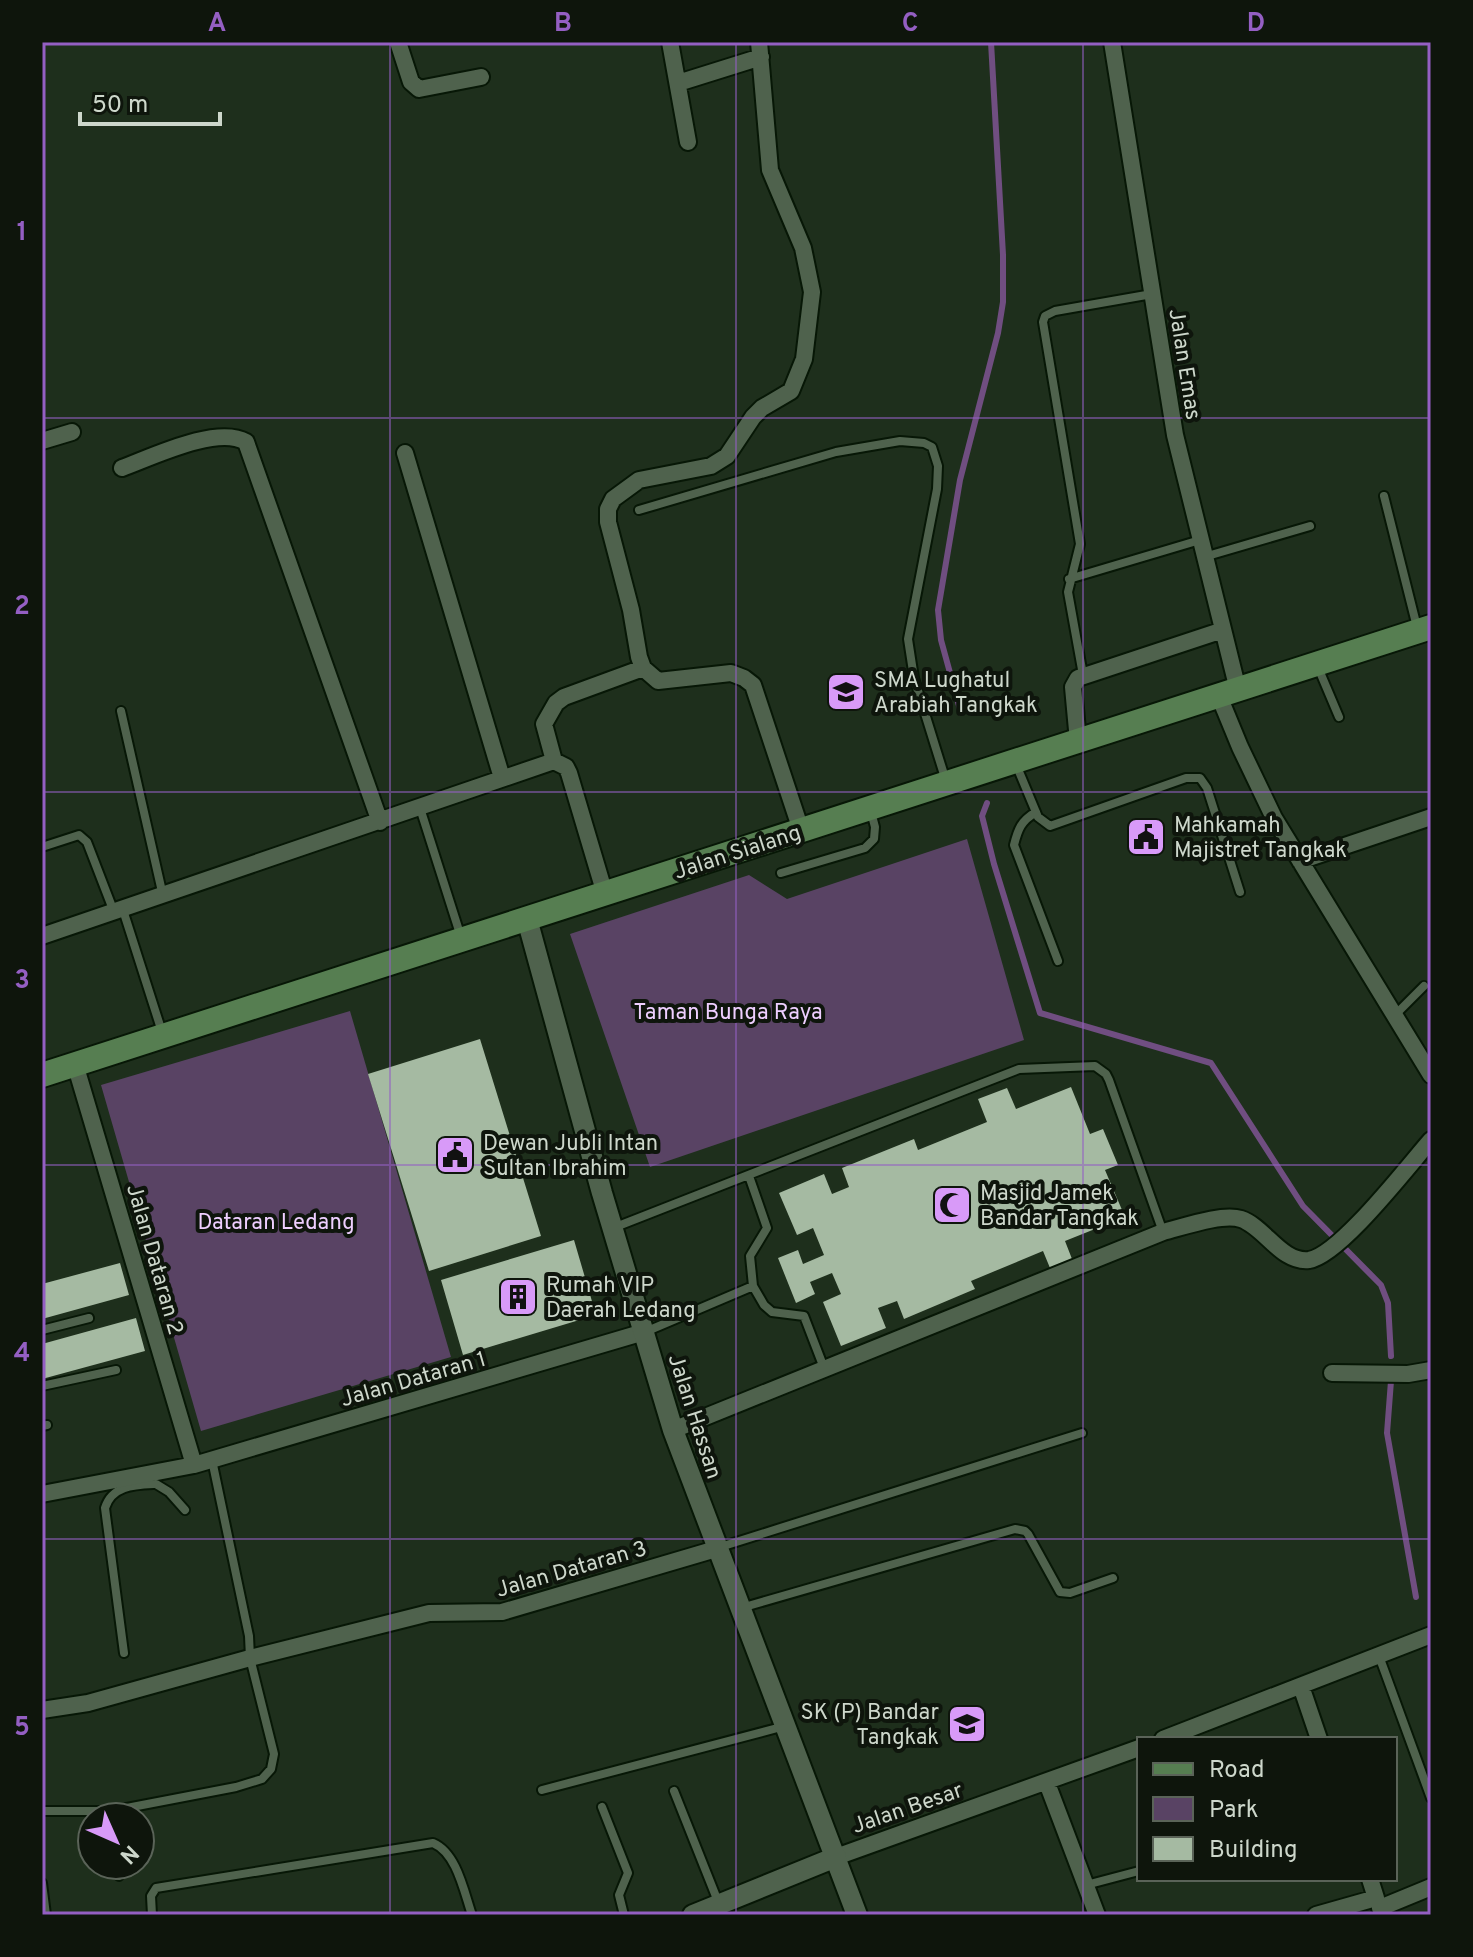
<svg xmlns="http://www.w3.org/2000/svg" width="1473" height="1957" font-family="Overpass,sans-serif">
	<style>
		.green { fill: #594364 }
		.lines { fill: none; stroke-linecap: round; stroke-linejoin: round }
		.stream { stroke: #704e81; stroke-width: 6 }
		.building { fill: #a5baa2 }
		.service-casing { stroke: #071706; stroke-width: 12 }
		.minor-casing { stroke: #071706; stroke-width: 20 }
		.tertiary-casing { stroke: #071706; stroke-width: 24 }
		.primary-casing { stroke: #071706; stroke-width: 28 }
		.service { stroke: #4f624d; stroke-width: 8 }
		.minor { stroke: #4f624d; stroke-width: 16 }
		.tertiary { stroke: #4f624d; stroke-width: 20 }
		.primary { stroke: #567e51; stroke-width: 24 }
		.grid { fill: none; stroke: #945fc3; stroke-width: 2; stroke-opacity: 0.55 }
		.labels { text-anchor: middle; stroke-width: 8; stroke-linejoin: round; paint-order: stroke }
		.street-label { font-size: 22px; fill: #cdd7cb; stroke: #0e150c }
		.poi-label { font-size: 22px; fill: #cdd7cb; stroke: #0e150c; text-anchor: start }
		.park-label { font-size: 22px; fill: #eecfff; stroke: #0e150c }
		.neatline { fill: none; stroke: #945fc3; stroke-width: 3 }
		.grid-label { font-size: 26px; text-anchor: middle; font-weight: bold; fill: #945fc3 }
	</style>
	<rect width="100%" height="100%" fill="#1e2f1c"/>
	<path class="green" d="M 967,839 L 1024,1040 L 650,1167 L 570,934 L 749,875 L 787,899 Z
		M 350,1011 L 451,1357 L 201,1431 L 101,1085 Z"/>
	<g class="lines">
		<path class="stream" d="M 961,713 L 941,640 L 938,610 L 960,480 L 998,333 L 1003,302 L 1003,255 L 991,42
			M 987,803 L 982,816 L 994,864 L 1040,1013 L 1211,1063 L 1303,1206 L 1381,1285 L 1388,1303 L 1391,1356
			M 1391,1381 L 1387,1433 L 1416,1597"/>
	</g>
	<path class="building" d="M 480,1039 L 541,1236 L 429,1271 L 368,1074 Z
		M 1071,1087 L 1090,1134 L 1103,1129 L 1118,1165 L 1105,1170 L 1125,1217 L 1065,1241 L 1072,1259 L 1050,1268 L 1043,1251 L 971,1281 L 975,1289 L 904,1319 L 897,1301 L 878,1308 L 886,1328 L 841,1346 L 823,1302 L 841,1294 L 832,1273 L 810,1282 L 815,1294 L 796,1303 L 778,1258 L 798,1250 L 803,1264 L 824,1255 L 813,1228 L 797,1235 L 779,1193 L 824,1174 L 832,1194 L 849,1187 L 842,1168 L 914,1139 L 918,1150 L 987,1122 L 978,1099 L 1007,1088 L 1016,1109 Z
		M 574,1240 L 596,1315 L 463,1355 L 441,1280 Z
		M 120,1263 L 129,1295 L 42,1319 L 42,1284 Z
		M 136,1318 L 145,1351 L 42,1379 L 42,1344 Z"/>
	<g class="lines">
		<defs>
			<path id="service" d="M 1384,496 L 1417,627
				M 639,510 L 836,452 L 900,441 L 924,443 L 932,447 L 938,466 L 937,489 L 908,639 L 914,678 L 946,781
				M 1204,557 L 1310,526
				M 1069,579 L 1200,540
				M 1317,665 L 1339,717
				M 1083,675 L 1068,592 L 1080,544 L 1043,322 L 1045,316 L 1055,311 L 1152,294
				M 121,711 L 163,896
				M 1015,762 L 1038,817 L 1050,826 L 1186,778 L 1200,778 L 1207,788 L 1240,892
				M 420,808 L 461,937
				M 1036,812 C 1021,821 1018,829 1014,845 L 1058,961
				M 42,847 L 79,835 L 87,842 L 114,912
				M 781,873 L 865,848 L 874,839 L 875,827 L 871,812
				M 123,910 L 163,1035
				M 1395,1015 L 1424,986
				M 613,1228 L 1019,1069 L 1095,1066 L 1106,1074 L 1109,1080 L 1163,1232
				M 753,1286 L 764,1305 L 772,1312 L 804,1316 L 824,1368
				M 42,1330 L 89,1318
				M 645,1332 L 753,1286 L 750,1256 L 767,1228 L 749,1176
				M 42,1386 L 116,1370
				M 42,1426 L 47,1425
				M 717,1548 L 1082,1433
				M 741,1608 L 1015,1529 L 1025,1531 L 1028,1534 L 1060,1592 L 1070,1593 L 1113,1578
				M 124,1653 L 105,1508 C 112,1485 135,1485 156,1484 L 169,1492 L 185,1510
				M 1379,1656 L 1431,1798
				M 542,1790 L 785,1726
				M 674,1791 L 719,1904
				M 602,1807 L 628,1873 L 619,1895 L 624,1915
				M 42,1811 L 111,1811 L 236,1787 L 262,1779 L 271,1769 L 274,1754 L 250,1658 L 249,1636 L 212,1460
				M 118,1865 L 119,1876
				M 42,1883 L 46,1915
				M 1086,1885 L 1139,1871
				M 152,1915 L 151,1896 L 156,1888 L 433,1843 C 457,1853 464,1892 472,1915"/>
			<path id="minor" d="M 398,42 L 411,82 L 419,89 L 481,77
				M 670,42 L 688,142
				M 759,42 L 770,170 L 803,248 L 812,292 L 804,359 L 791,391 L 762,408 L 753,417 L 727,456 L 711,466 L 639,480 L 613,499 L 608,509 L 608,522 L 631,610 L 639,657 L 643,668 L 658,681 L 731,673 L 744,678 L 753,685 L 801,830
				M 1112,42 L 1175,435 L 1238,690
				M 678,83 L 761,57
				M 42,441 L 72,432
				M 405,453 L 502,778
				M 122,468 C 152,457 217,425 246,442 L 380,822
				M 1219,696 L 1240,747 L 1274,818 L 1431,1075
				M 1078,741 L 1073,687 L 1078,678 L 1223,630
				M 554,761 L 544,724 L 556,703 L 564,697 L 643,668
				M 1300,861 L 1431,817
				M 42,936 L 554,761 L 566,767 L 569,773 L 605,894
				M 75,1064 L 194,1465
				M 1332,1373 L 1408,1374 L 1431,1370
				M 673,1430 L 1163,1232 C 1183,1227 1222,1213 1241,1219 C 1265,1227 1281,1263 1309,1260 C 1340,1255 1408,1166 1431,1140
				M 42,1494 L 194,1465 L 644,1332
				M 1301,1686 L 1319,1739
				M 42,1710 L 88,1703 L 250,1658 L 429,1613 L 502,1612 L 716,1549
				M 1163,1739 L 1431,1635
				M 1047,1783 L 1097,1915
				M 836,1857 L 1139,1748
				M 1380,1908 L 1431,1887
				M 1316,1915 L 1376,1898 L 1370,1879"/>
			<path id="tertiary" d="M 527,919 L 602,1193 L 673,1430 L 857,1915
				M 693,1915 L 836,1857"/>
			<path id="primary" d="M 42,1075 L 1431,627"/>
		</defs>
		<use href="#service" class="service-casing"/>
		<use href="#minor" class="minor-casing"/>
		<use href="#tertiary" class="tertiary-casing"/>
		<use href="#primary" class="primary-casing"/>
		<use href="#service" class="service"/>
		<use href="#minor" class="minor"/>
		<use href="#tertiary" class="tertiary"/>
		<use href="#primary" class="primary"/>
	</g>
	<path class="grid" d="M 390,42 L 390,1915M 736,42 L 736,1915M 1083,42 L 1083,1915M 42,418 L 1431,418M 42,792 L 1431,792M 42,1165 L 1431,1165M 42,1539 L 1431,1539"/>
	<defs>
		<symbol id="school-square" viewBox="-11 -11 22 22"><rect x="-9" y="-9" width="18" height="18" rx="4" fill="#d89af8" stroke="#0e150c"/><path d="M0-5L7-2L0 1L-7-2ZM-4 1L0 2.5L4 1V4Q0 6-4 4Z" fill="#111"/></symbol>
		<symbol id="civic-square" viewBox="-11 -11 22 22"><rect x="-9" y="-9" width="18" height="18" rx="4" fill="#d89af8" stroke="#0e150c"/><path d="M-.6-6.5H3V-4.5H.6V-3L4-1V1h2V6H-6V1h2V-1L-.6-3ZM-1.2 2.5V6h2.4V2.5Z" fill="#111"/></symbol>
		<symbol id="mosque-square" viewBox="-11 -11 22 22"><rect x="-9" y="-9" width="18" height="18" rx="4" fill="#d89af8" stroke="#0e150c"/><path d="M3.5-4.9A6 6 0 1 0 3.5 4.9A5 5 0 1 1 3.5-4.9Z" fill="#111"/></symbol>
		<symbol id="building-square" viewBox="-11 -11 22 22"><rect x="-9" y="-9" width="18" height="18" rx="4" fill="#d89af8" stroke="#0e150c"/><path d="M-4-6H4V6H1V3H-1V6H-4ZM-2.5-4.3h1.7v1.8h-1.7ZM.8-4.3h1.7v1.8H.8ZM-2.5-1h1.7V.8h-1.7ZM.8-1h1.7V.8H.8Z" fill="#111"/></symbol>
	</defs>
	<g fill-rule="evenodd">
		<use href="#school-square" x="824" y="670" width="44" height="44"/>
		<use href="#civic-square" x="1124" y="815" width="44" height="44"/>
		<use href="#civic-square" x="433" y="1133" width="44" height="44"/>
		<use href="#mosque-square" x="930" y="1183" width="44" height="44"/>
		<use href="#building-square" x="496" y="1275" width="44" height="44"/>
		<use href="#school-square" x="945" y="1702" width="44" height="44"/>
	</g>
	<g class="labels">
		<g class="street-label">
			<text transform="translate(1186 364) rotate(81)" y="8">Jalan Emas</text>
			<text transform="translate(737 851) rotate(-18)" y="8">Jalan Sialang</text>
			<text transform="translate(156 1259) rotate(74)" y="8">Jalan Dataran 2</text>
			<text transform="translate(413 1378) rotate(-16)" y="8">Jalan Dataran 1</text>
			<text transform="translate(696 1416) rotate(72)" y="8">Jalan Hassan</text>
			<text transform="translate(571 1568) rotate(-16)" y="8">Jalan Dataran 3</text>
			<text transform="translate(907 1807) rotate(-19)" y="8">Jalan Besar</text>
		</g>
		<g class="poi-label">
			<text x="874" y="687">SMA Lughatul<tspan x="874" dy="25">Arabiah Tangkak</tspan></text>
			<text x="1174" y="832">Mahkamah<tspan x="1174" dy="25">Majistret Tangkak</tspan></text>
			<text x="483" y="1150">Dewan Jubli Intan<tspan x="483" dy="25">Sultan Ibrahim</tspan></text>
			<text x="980" y="1200">Masjid Jamek<tspan x="980" dy="25">Bandar Tangkak</tspan></text>
			<text x="546" y="1292">Rumah VIP<tspan x="546" dy="25">Daerah Ledang</tspan></text>
			<text x="939" y="1719" text-anchor="end">SK (P) Bandar<tspan x="939" dy="25">Tangkak</tspan></text>
		</g>
		<g class="park-label">
			<text x="728" y="1019">Taman Bunga Raya</text>
			<text x="276" y="1229">Dataran Ledang</text>
		</g>
	</g>
	<rect width="1473" height="1957" fill="none" stroke="#0e150c" stroke-width="88"/>
	<rect x="1137" y="1737" width="260" height="144" fill="#0e150c" stroke="#5a6358" stroke-width="2"/>
	<rect x="1153" y="1763" width="40" height="12" fill="#567e51" stroke="#5a6358" stroke-width="2"/>
	<text x="1209" y="1777" font-size="24" fill="#cdd7cb">Road</text>
	<rect x="1153" y="1797" width="40" height="24" fill="#594364" stroke="#5a6358" stroke-width="2"/>
	<text x="1209" y="1817" font-size="24" fill="#cdd7cb">Park</text>
	<rect x="1153" y="1837" width="40" height="24" fill="#a5baa2" stroke="#5a6358" stroke-width="2"/>
	<text x="1209" y="1857" font-size="24" fill="#cdd7cb">Building</text>
	<g transform="translate(116 1841) rotate(135)"><circle r="38" fill="#0e150c" stroke="#5a6358" stroke-width="2"/>
	<path d="M0-6L14 30L0 20L-14 30Z" fill="#d89af8"/>
	<text y="-12" font-size="22" font-weight="bold" text-anchor="middle" fill="#cdd7cb">N</text>
	</g>
	<path d="M80 112v12h140v-12" fill="none" stroke="#cdd7cb" stroke-width="4"/>
	<text x="92" y="112" font-size="24" fill="#cdd7cb" stroke="#0e150c" stroke-width="6" paint-order="stroke">50 m</text>
	<rect x="44" y="44" width="1385" height="1869" class="neatline"/>
	<g class="grid-label">
		<text x="217" y="31">A</text>
		<text x="563" y="31">B</text>
		<text x="910" y="31">C</text>
		<text x="1256" y="31">D</text>
		<text x="22" y="240">1</text>
		<text x="22" y="614">2</text>
		<text x="22" y="988">3</text>
		<text x="22" y="1361">4</text>
		<text x="22" y="1735">5</text>
	</g>
</svg>
